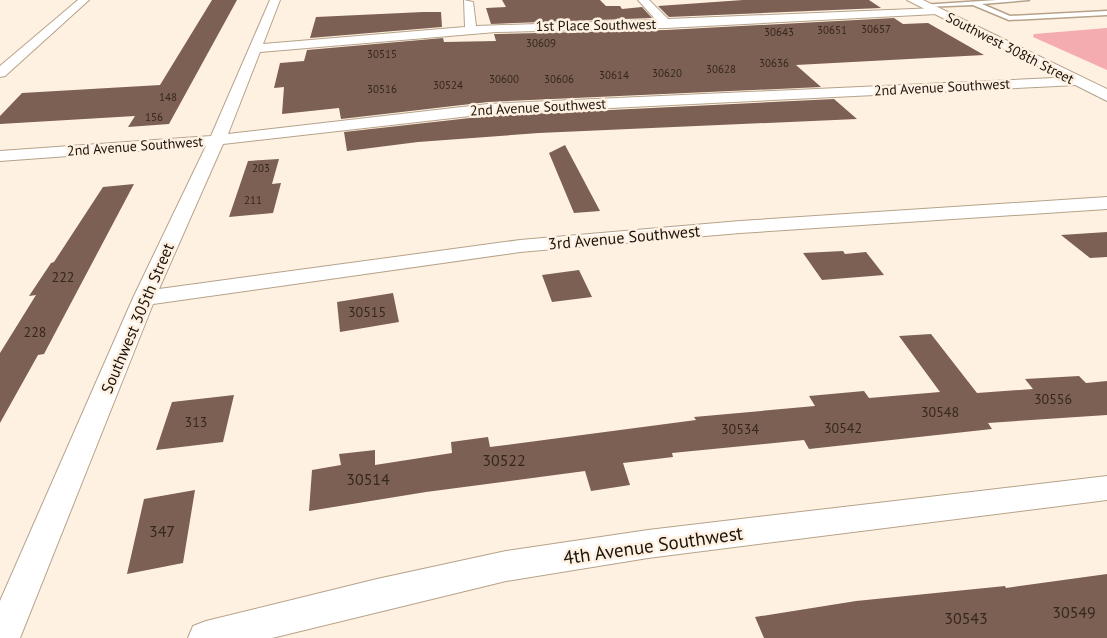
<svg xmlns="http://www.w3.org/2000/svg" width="1107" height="638" font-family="'PT Sans',sans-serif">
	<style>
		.green { fill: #f5acb0 }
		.building { fill: #7d6054 }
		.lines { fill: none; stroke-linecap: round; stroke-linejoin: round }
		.service-casing { stroke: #b6a289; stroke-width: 3 }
		.minor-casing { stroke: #b6a289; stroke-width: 2 }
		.tertiary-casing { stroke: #b6a289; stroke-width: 2 }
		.service { fill: #fff; fill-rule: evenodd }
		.minor { fill: #fff; fill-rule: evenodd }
		.tertiary { fill: #fff; fill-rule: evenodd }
		.labels { text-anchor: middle; stroke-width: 5; stroke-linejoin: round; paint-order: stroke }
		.far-number-label { font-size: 11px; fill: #34271d }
		.far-street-label { font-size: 14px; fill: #1c140b; stroke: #fff1e2 }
		.number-label { font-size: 14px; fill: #34271d }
		.street-label { font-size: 16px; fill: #1c140b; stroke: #fff1e2 }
		.near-number-label { font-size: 16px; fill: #34271d }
		.near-street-label { font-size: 19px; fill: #1c140b; stroke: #fff1e2 }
	</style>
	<rect width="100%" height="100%" fill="#fff1e2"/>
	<path class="green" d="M 1107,28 L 1107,70 L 1033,37 L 1034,34 Z"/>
	<path class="building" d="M 212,0 L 237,0 L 169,124 L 128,127 L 135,116 L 0,124 L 0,116 L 22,93 L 160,85 Z
		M 502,0 L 600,0 L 606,6 L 620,6 L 622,9 L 642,7 L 652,18 L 491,24 L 486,8 L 506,7 Z
		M 743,0 L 869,0 L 881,8 L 669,17 L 658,6 Z
		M 423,12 L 441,12 L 442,27 L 310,38 L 316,17 Z
		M 894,18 L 903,24 L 928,23 L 984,55 L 796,65 L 821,87 L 488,102 L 341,119 L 339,108 L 282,114 L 284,87 L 274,88 L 280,63 L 304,61 L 307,50 L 443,38 L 444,42 L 496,41 L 494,34 L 496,34 L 666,30 Z
		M 834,99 L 857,119 L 539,133 L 418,142 L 347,151 L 344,132 L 488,116 Z
		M 565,145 L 600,211 L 574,213 L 549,153 Z
		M 279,159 L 272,184 L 281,183 L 273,213 L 229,217 L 248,161 Z
		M 134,184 L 44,354 L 38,355 L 0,423 L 0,353 L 36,295 L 29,296 L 51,263 L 54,262 L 103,187 Z
		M 1107,232 L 1107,257 L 1090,258 L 1061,235 Z
		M 843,251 L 845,254 L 866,252 L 884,275 L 822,280 L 803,253 Z
		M 579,270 L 592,297 L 552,302 L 542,275 Z
		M 393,293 L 399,322 L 340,332 L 337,302 Z
		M 931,334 L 977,393 L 1033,389 L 1025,379 L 1079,376 L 1086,383 L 1107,381 L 1107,415 L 988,423 L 992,429 L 809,449 L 804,440 L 672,453 L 673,457 L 623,463 L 630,485 L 591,491 L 585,471 L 426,492 L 309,511 L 312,470 L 341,465 L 339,454 L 375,450 L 375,465 L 452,453 L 451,442 L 488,437 L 490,447 L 696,420 L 694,417 L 815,406 L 809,396 L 864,391 L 869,398 L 940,392 L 899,336 Z
		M 234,395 L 223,442 L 156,450 L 172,402 Z
		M 195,490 L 183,563 L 127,574 L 144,499 Z
		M 1107,574 L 1107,638 L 764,638 L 755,617 L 856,601 L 1005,586 L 1006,588 Z"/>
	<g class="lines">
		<defs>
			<path id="service" d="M 997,0 L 1029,0 L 982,4 L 1010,16 L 1107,11 L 1107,15 L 1009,20 L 973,5 L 924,7 L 921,5 Z"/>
			<path id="minor" d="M 78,0 L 89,0 L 5,76 L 0,77 L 0,66 Z
				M 270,0 L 280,0 L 263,44 L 465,27 L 464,0 L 473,2 L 476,26 L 656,20 L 638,0 L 649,0 L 668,19 L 937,8 L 943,11 L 937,14 L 666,28 L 496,32 L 260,52 L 228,134 L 488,104 L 1077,77 L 1084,81 L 1077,85 L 488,114 L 223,144 L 159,289 L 520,240 L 740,221 L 1107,197 L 1107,209 L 740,233 L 520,252 L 153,304 L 20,638 L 0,638 L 0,601 L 133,298 L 206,146 L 0,161 L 0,151 L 211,136 Z
				M 1107,476 L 1107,500 L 648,558 L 506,581 L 272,638 L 188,638 L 193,626 L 206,621 L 377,579 L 506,551 L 648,530 Z"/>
			<path id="tertiary" d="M 907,0 L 923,0 L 1107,89 L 1107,101 Z"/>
		</defs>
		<use href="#service" class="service-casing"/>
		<use href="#minor" class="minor-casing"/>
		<use href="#tertiary" class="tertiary-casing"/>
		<use href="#service" class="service"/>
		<use href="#minor" class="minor"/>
		<use href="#tertiary" class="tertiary"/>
	</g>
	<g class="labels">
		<g class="far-number-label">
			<text x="876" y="33">30657</text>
			<text x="832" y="34">30651</text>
			<text x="779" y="36">30643</text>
			<text x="541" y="47">30609</text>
			<text x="382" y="58">30515</text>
			<text x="774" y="67">30636</text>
			<text x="721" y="73">30628</text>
			<text x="667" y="77">30620</text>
			<text x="614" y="79">30614</text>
			<text x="504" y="83">30600</text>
			<text x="559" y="83">30606</text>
			<text x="448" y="89">30524</text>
			<text x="382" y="93">30516</text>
			<text x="168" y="101">148</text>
			<text x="154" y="121">156</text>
			<text x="261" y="172">203</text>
			<text x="253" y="204">211</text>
		</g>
		<g class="far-street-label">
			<text transform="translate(596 25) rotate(-1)" y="5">1st Place Southwest</text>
			<text transform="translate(1010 48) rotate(27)" y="5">Southwest 308th Street</text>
			<text transform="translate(942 87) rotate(-3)" y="5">2nd Avenue Southwest</text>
			<text transform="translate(538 107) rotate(-3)" y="5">2nd Avenue Southwest</text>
			<text transform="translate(135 146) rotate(-4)" y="5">2nd Avenue Southwest</text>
		</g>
		<g class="number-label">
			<text x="63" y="282">222</text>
			<text x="367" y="317">30515</text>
			<text x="35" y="337">228</text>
			<text x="1053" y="404">30556</text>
			<text x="940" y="417">30548</text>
			<text x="196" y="427">313</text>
			<text x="843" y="433">30542</text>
			<text x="740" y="434">30534</text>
		</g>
		<g class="street-label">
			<text transform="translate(624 237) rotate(-5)" y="6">3rd Avenue Southwest</text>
			<text transform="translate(137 318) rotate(-67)" y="6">Southwest 305th Street</text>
		</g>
		<g class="near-number-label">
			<text x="504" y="466">30522</text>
			<text x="368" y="485">30514</text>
			<text x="162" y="537">347</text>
			<text x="1074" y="618">30549</text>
			<text x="966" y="624">30543</text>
		</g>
		<g class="near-street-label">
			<text transform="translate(653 545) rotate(-8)" y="7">4th Avenue Southwest</text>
		</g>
	</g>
</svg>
